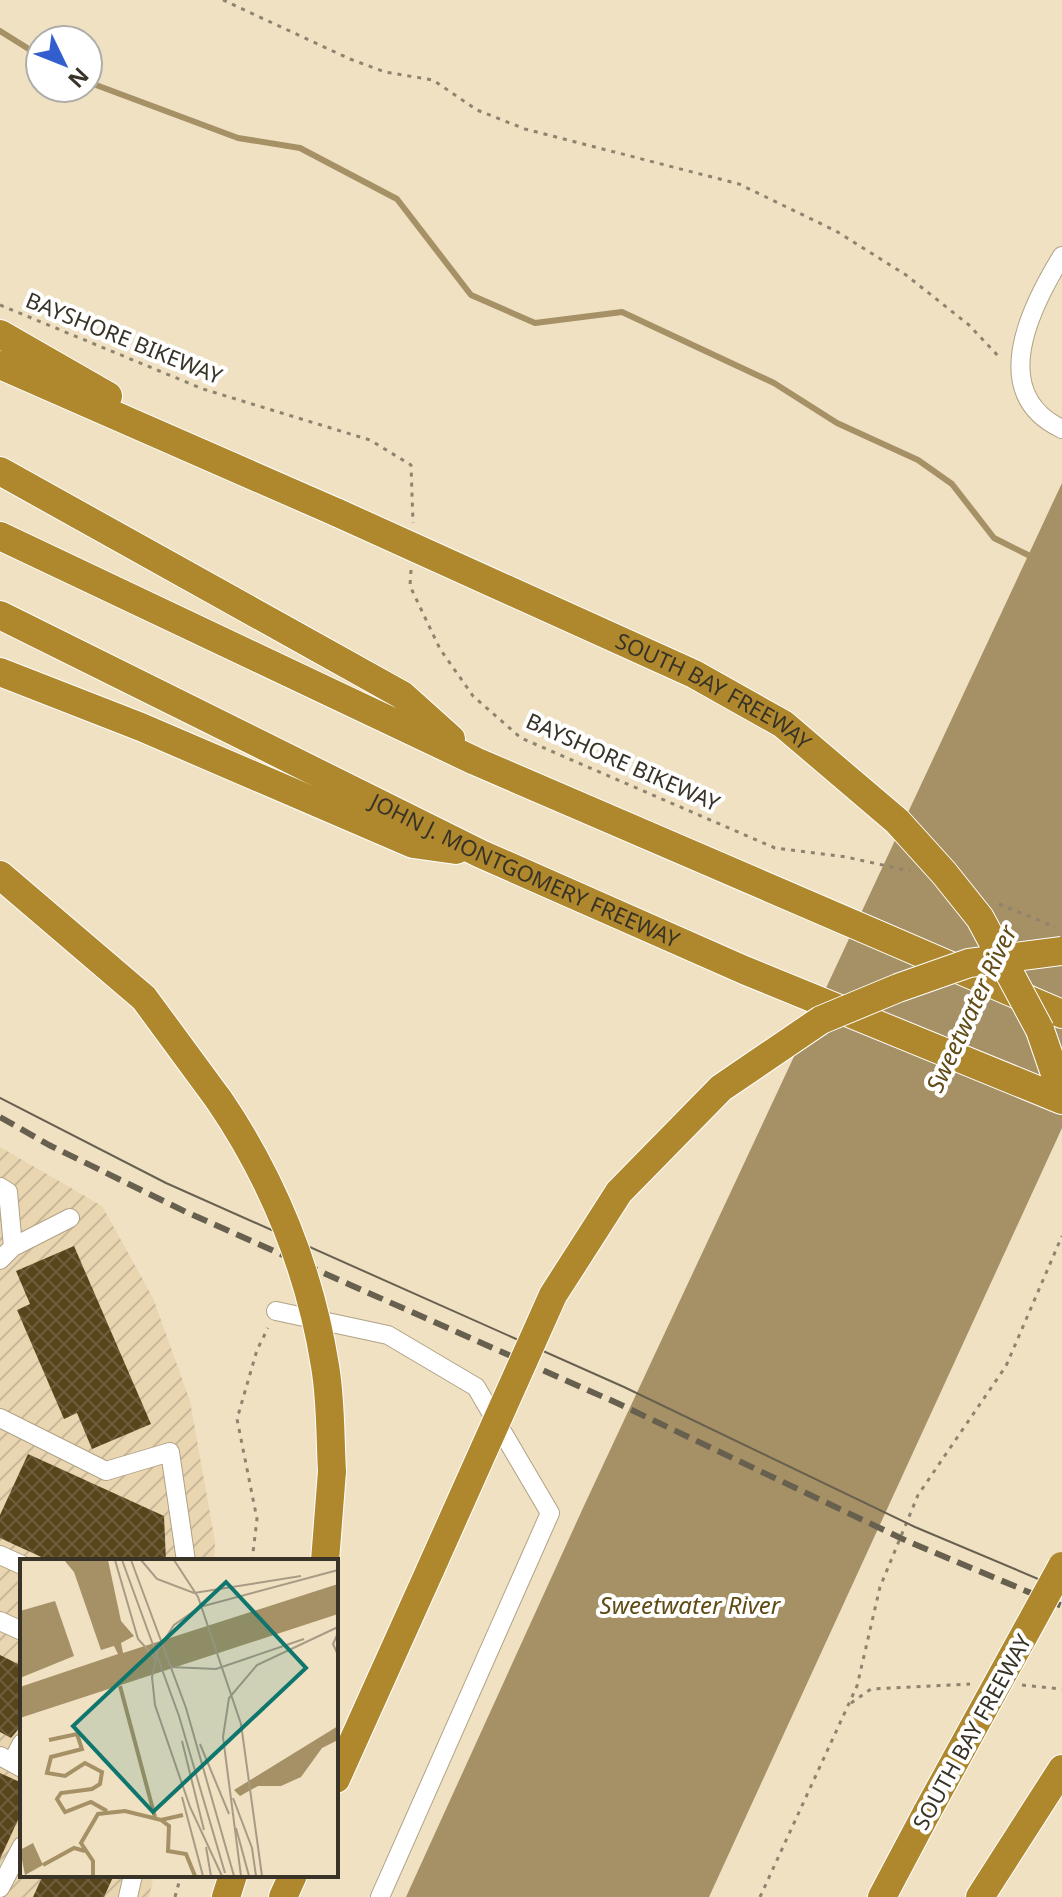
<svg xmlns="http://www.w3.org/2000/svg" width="1062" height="1897" font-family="'Noto Sans',sans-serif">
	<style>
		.industrial { fill: url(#industrial-furrows) }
		.water { fill: #a69166 }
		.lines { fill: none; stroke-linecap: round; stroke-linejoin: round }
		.stream { stroke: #a69166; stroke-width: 6 }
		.building { fill: url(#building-cross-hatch) }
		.minor-casing { stroke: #b0a285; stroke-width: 20 }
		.highway-casing { stroke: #fff; stroke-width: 30 }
		.path { stroke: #8d836e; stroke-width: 3; stroke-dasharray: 4 6; stroke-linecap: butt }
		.minor { stroke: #fff; stroke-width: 18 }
		.highway { stroke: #af882d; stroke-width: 28 }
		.tram { stroke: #68604f; stroke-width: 2 }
		.rail { stroke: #68604f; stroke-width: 6; stroke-dasharray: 16 8; stroke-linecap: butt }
		.highway-bridge-casing { stroke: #fff; stroke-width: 30; stroke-linecap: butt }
		.highway-bridge { stroke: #af882d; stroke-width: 28 }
		.labels { text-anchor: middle; stroke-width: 8; stroke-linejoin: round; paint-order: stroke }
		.street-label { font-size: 22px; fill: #393327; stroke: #fff }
		.water-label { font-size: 24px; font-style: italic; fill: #614b15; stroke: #fff }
		.inset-river { fill: none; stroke: #a69166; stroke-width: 4 }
		.inset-road { fill: none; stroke: #a79b85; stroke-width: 2 }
		.view { fill: #0f766e; fill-opacity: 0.15; stroke: #0f766e; stroke-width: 4 }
		.inset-edge { fill: none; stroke: #393327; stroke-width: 4 }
	</style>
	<defs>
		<pattern id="industrial-furrows" width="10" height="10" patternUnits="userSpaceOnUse" patternTransform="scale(2)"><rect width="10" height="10" fill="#e9d6b1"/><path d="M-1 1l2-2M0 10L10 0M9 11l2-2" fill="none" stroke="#c9b898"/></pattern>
		<pattern id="building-cross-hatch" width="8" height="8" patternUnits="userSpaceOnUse" patternTransform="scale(2)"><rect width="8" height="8" fill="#58451b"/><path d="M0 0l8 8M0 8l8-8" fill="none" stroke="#6e5e3c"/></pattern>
	</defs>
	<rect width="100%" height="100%" fill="#f0e1c3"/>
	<path class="industrial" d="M 0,1147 L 102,1206 L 153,1298 L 190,1401 L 215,1542 L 214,1561 L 22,1561 L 22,1875 L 154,1875 L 149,1897 L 0,1897 Z"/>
	<path class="water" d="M 1062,483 L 1062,1128 L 709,1897 L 406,1897 L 583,1508 Z"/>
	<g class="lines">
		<path class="stream" d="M 0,31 L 40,56
			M 88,82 L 238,138 L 300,148 L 397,199 L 471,295 L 535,323 L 622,312 L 774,383 L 837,423 L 918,460 L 952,484 L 994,538 L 1028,555"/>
	</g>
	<path class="building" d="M 74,1246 L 151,1424 L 92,1449 L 77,1413 L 64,1419 L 17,1310 L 30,1304 L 16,1271 Z
		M 28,1454 L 164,1516 L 166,1561 L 50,1561 L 0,1538 L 0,1515 Z
		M 0,1655 L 22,1666 L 22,1725 L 11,1738 L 0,1732 Z
		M 0,1773 L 22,1783 L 22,1811 L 0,1859 Z
		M 43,1875 L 114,1875 L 104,1897 L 33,1897 Z"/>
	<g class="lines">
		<defs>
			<path id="minor" d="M 1062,256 C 1030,308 987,394 1062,429
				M 0,1187 L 8,1192 L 13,1247 L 0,1260
				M 13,1247 L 70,1218
				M 276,1311 L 388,1335 L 476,1387 L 550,1513 L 380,1897
				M 0,1418 L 106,1471 L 170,1452 L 186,1561
				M 0,1555 L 22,1565
				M 0,1621 L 22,1631
				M 0,1756 L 22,1768
				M 12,1762 L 22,1743
				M 0,1888 L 22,1846
				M 128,1897 L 133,1875"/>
			<g id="highway">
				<path d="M 0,334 L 108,396"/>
				<path d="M 0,365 L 338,513"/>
				<path d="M 0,471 L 402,695 L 451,739"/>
				<path d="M 0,536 L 475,761 L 1062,1014"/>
				<path id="s1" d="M 0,615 L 481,854 L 744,970 L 1062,1100"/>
				<path d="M 0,672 L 141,727 L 413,844 L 456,850"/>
				<path d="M 0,875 L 144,998 L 219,1100"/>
				<path d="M 1040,1030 L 1062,1094"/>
				<path d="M 325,1561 L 332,1471"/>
				<path d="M 336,1779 L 431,1568"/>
				<path d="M 226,1897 L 233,1875"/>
				<path d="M 283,1897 L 293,1875"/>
				<path d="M 882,1897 L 927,1812"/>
				<path d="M 980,1897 L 1062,1769"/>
			</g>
		</defs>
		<use href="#minor" class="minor-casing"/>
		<use href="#highway" class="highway-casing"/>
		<path class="path" d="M 223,0 L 350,59 L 385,72 L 433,80 L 477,110 L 525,129 L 739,184 L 836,231 L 906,275 L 969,325 L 1001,359
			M 0,305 L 203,389 L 370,440 L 411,465 L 413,523
			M 411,570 L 410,586 L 440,649 L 473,696 L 521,738 L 775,848 L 846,857 L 910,871
			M 999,904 L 1055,927
			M 252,1561 L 257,1519 L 237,1419 L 257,1350 L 268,1328
			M 1022,1685 L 1062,1689
			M 851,1703 L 871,1689 L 970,1684
			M 175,1897 L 181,1875
			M 760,1897 L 857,1686 L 880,1587 L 918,1495 L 1006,1366 L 1062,1236"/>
		<use href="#minor" class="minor"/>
		<use href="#highway" class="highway"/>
		<path class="tram" d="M 0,1098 L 166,1183 L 624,1387 L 915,1527 L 1062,1589"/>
		<path class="rail" d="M 0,1117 L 49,1145 L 186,1212 L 617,1403 L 907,1541 L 1062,1606"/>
		<defs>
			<g id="highway-bridge">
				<path id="s2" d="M 338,513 L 694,674 L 783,724 L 897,821 L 944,873 L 980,918 L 1040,1030"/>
				<path d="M 219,1100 C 273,1179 310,1271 325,1366 C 331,1400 330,1437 332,1471"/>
				<path d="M 431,1568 L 553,1295 L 619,1192 L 721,1088 L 821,1020 L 898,988 L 969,963 L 1062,951"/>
				<path d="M 927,1812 L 1062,1566"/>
			</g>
		</defs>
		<use href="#highway-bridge" class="highway-bridge-casing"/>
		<use href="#highway-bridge" class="highway-bridge"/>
	</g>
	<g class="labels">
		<g class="street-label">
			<text transform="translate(124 338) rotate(22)" y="8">BAYSHORE BIKEWAY</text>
			<text dy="8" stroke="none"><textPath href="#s2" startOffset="416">SOUTH BAY FREEWAY</textPath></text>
			<text transform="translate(623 762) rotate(24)" y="8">BAYSHORE BIKEWAY</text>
			<text dy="8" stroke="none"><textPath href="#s1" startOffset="584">JOHN J. MONTGOMERY FREEWAY</textPath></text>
			<text transform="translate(972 1732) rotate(-61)" y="8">SOUTH BAY FREEWAY</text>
		</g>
		<g class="water-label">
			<text transform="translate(972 1009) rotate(-65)" y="8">Sweetwater River</text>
			<text x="690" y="1614">Sweetwater River</text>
		</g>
	</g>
	<g transform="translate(20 1559)">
		<rect width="318" height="318" fill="#f0e1c3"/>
		<path d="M 44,1 L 88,1 L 101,62 L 114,77 L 101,84 L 103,94 L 318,25 L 318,55 L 0,159 L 0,128 L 98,95 L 94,87 L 81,91 L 54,13 ZM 35,42 L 54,97 L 0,119 L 0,52 ZM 318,167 L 318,181 L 302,189 L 281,218 L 261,227 L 238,227 L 220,237 L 214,231 ZM 13,284 L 23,306 L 5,316 L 0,291 Z" fill="#a69166"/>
		<path class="inset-river" d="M 100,127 L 135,258M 29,181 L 57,175 L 62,190 L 31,198 L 27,214 L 45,217 L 65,204 L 82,213 L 80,225 L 72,230 L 41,234 L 37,240 L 45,253 L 71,243 L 87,252M 141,261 L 149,267 L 148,292 L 166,295 L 175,317M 23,306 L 54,289 L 65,292M 73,317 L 73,302 L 61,284 L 78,255 L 105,252 L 141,261 L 163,256"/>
		<path class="inset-road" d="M 95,1 L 118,80 L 136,100M 102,1 L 159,157 L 205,314M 111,1 L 166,149 L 214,317M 121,1 L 137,20 L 174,34 L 281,17M 154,1 L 178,38 L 221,165 L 242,317M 318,74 L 313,85 L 318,96M 150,108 L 196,110 L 284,80M 162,182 L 184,271M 180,185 L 209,255M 162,238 L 183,317M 213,239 L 232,289 L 236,317M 216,269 L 229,317M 186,288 L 191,317M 202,317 L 170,248 L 135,146 L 132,118 L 138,91 L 154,66 L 180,48 L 318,11M 221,317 L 203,178 L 209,139 L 237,106 L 318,68"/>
		<path class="view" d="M 206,23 L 286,109 L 133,253 L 53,167 Z"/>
		<rect width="318" height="318" class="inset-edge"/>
	</g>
	<g transform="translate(64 64) rotate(133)"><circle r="38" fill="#ffffff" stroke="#b0ada9" stroke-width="2"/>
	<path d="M0-6L14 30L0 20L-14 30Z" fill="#335ece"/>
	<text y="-12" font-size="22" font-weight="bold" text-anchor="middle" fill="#393327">N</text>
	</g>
</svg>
